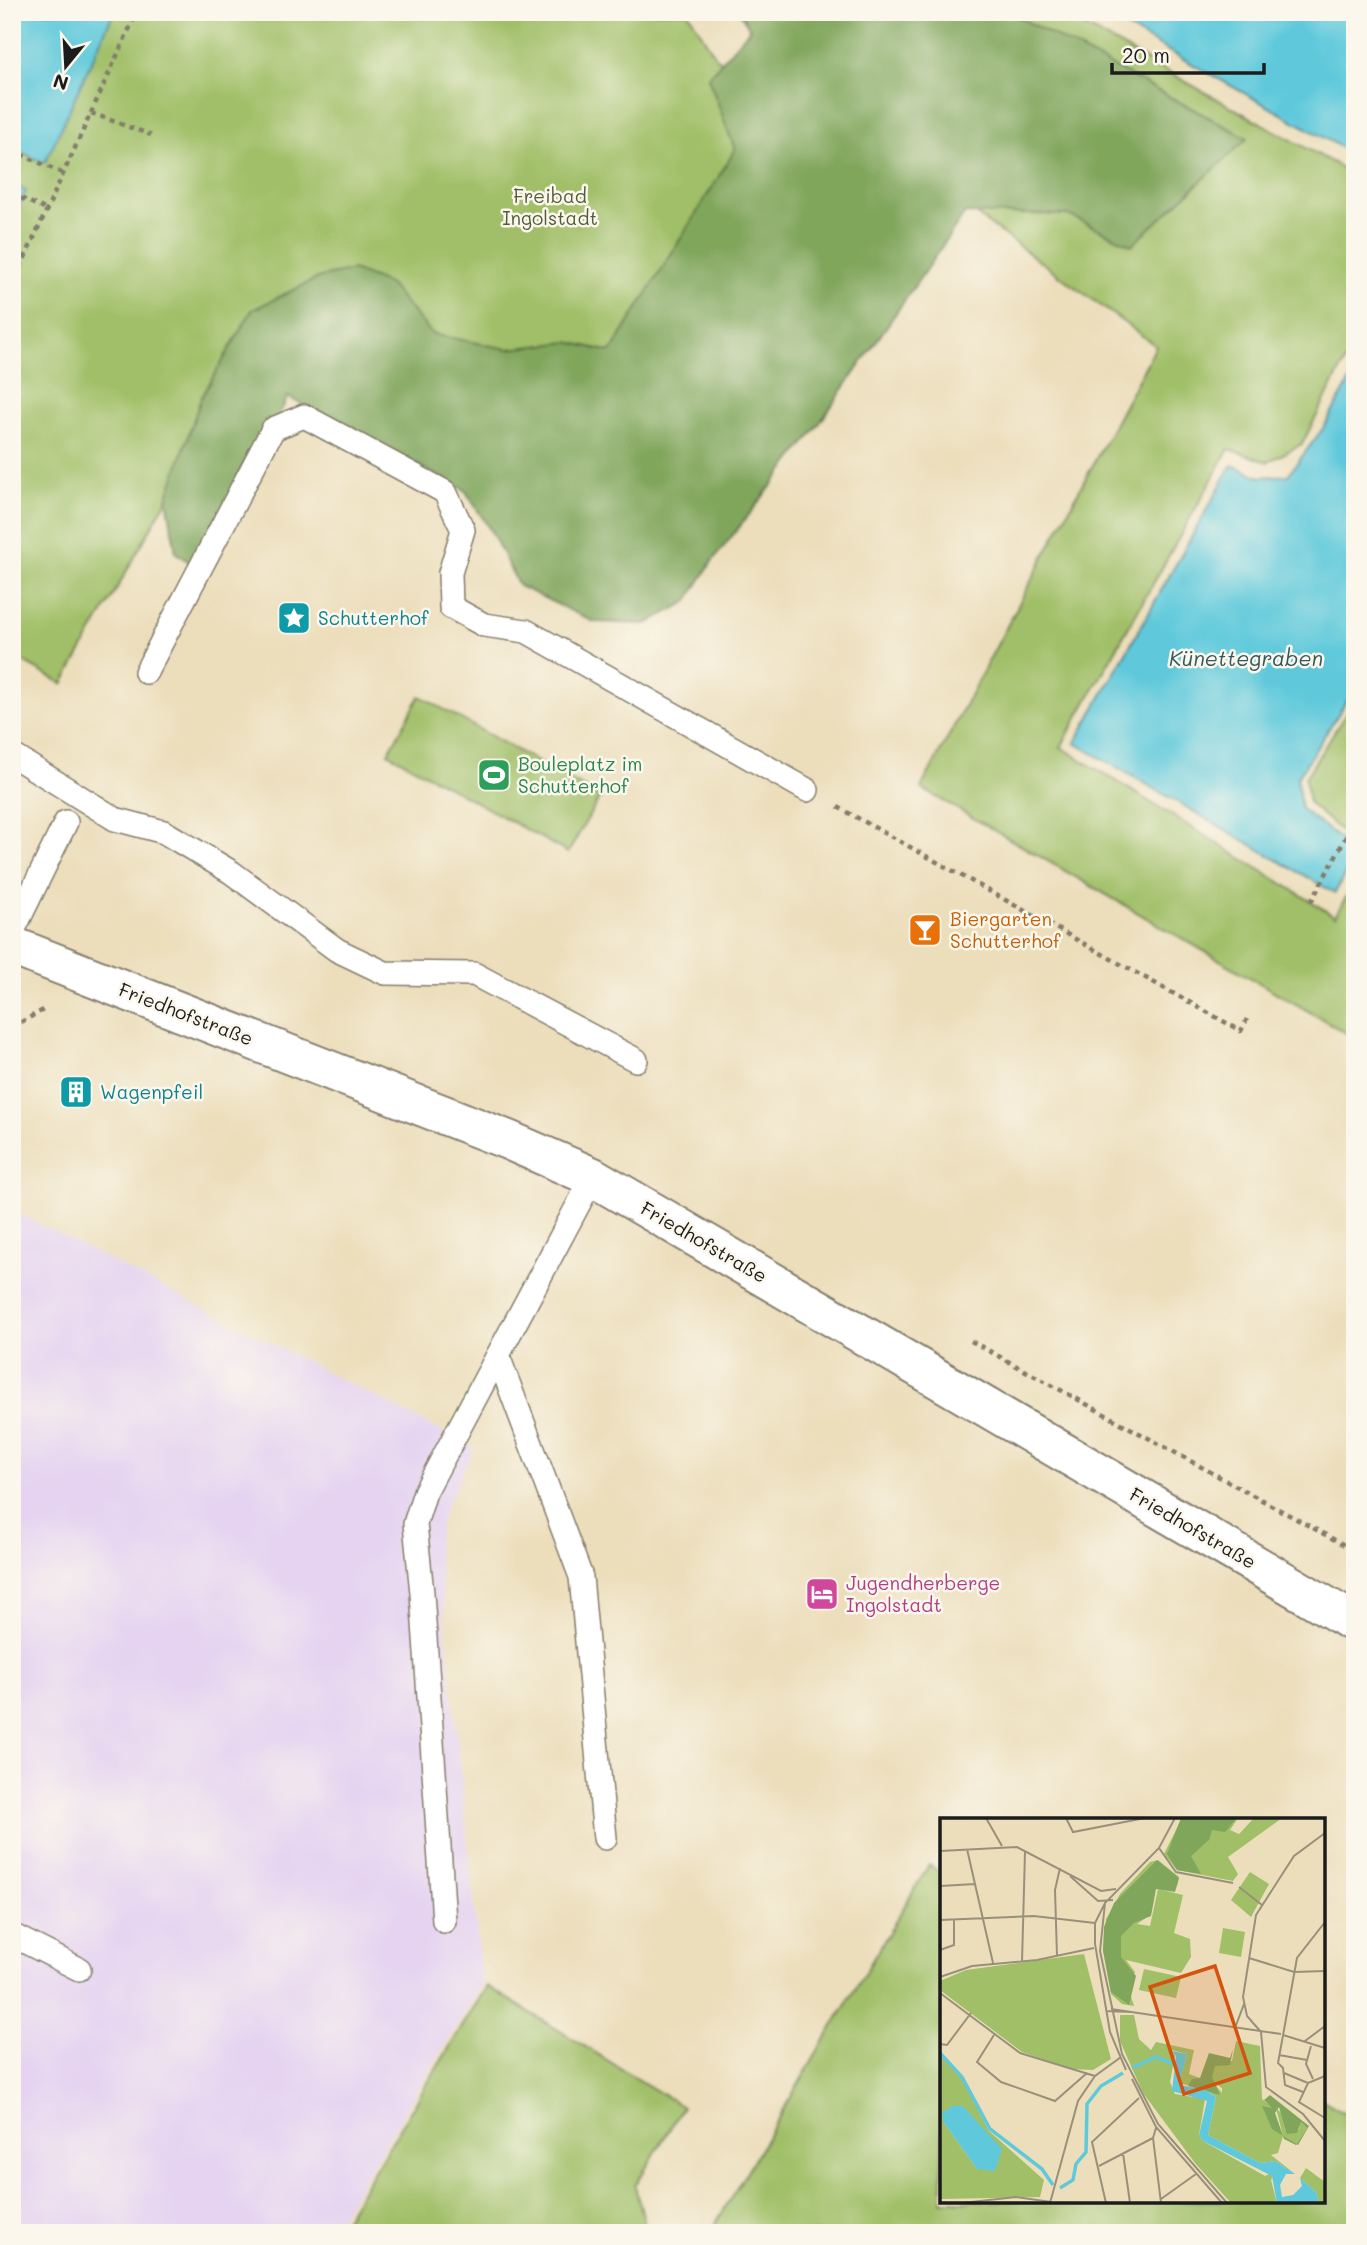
<svg xmlns="http://www.w3.org/2000/svg" width="1367" height="2245" font-family="Mali,sans-serif">
	<style>
		.built { fill: #e5d3f1 }
		.green { fill: #a0bf67; stroke: #5e6e42; stroke-width: 2 }
		.forest { fill: #80a65c; stroke: #4e613c; stroke-width: 2 }
		.water { fill: #5fc9db; stroke: #3e727c; stroke-width: 2 }
		.lines { fill: none; stroke-linecap: round; stroke-linejoin: round }
		.service-casing { stroke: #847d6c; stroke-width: 26 }
		.tertiary-casing { stroke: #847d6c; stroke-width: 42 }
		.path { stroke: #847d6c; stroke-width: 4.5; stroke-dasharray: 5 5; stroke-linecap: butt }
		.service { stroke: #fff; stroke-width: 23 }
		.tertiary { stroke: #fff; stroke-width: 38 }
		.service-bridge-casing { stroke: #847d6c; stroke-width: 26; stroke-linecap: butt }
		.service-bridge { stroke: #fff; stroke-width: 23 }
		.labels { text-anchor: middle; stroke-width: 5; stroke-linejoin: round; paint-order: stroke }
		.park-label { font-size: 19px; fill: #515d3a; stroke: #fbf7ec }
		.culture-label { font-size: 19px; fill: #0d838f; stroke: #fbf7ec; text-anchor: start }
		.leisure-label { font-size: 19px; fill: #27864d; stroke: #fbf7ec; text-anchor: start }
		.food-label { font-size: 19px; fill: #c56008; stroke: #fbf7ec; text-anchor: start }
		.street-label { font-size: 19px; fill: #1c1c1c; stroke: #fbf7ec }
		.hotel-label { font-size: 19px; fill: #b23c85; stroke: #fbf7ec; text-anchor: start }
		.water-label { font-size: 21px; font-style: italic; fill: #33595f; stroke: #fbf7ec }
		.inset-river { fill: none; stroke: #5fc9db; stroke-width: 3.5 }
		.inset-road { fill: none; stroke: #99907b; stroke-width: 2 }
		.view { fill: #d4530e; fill-opacity: 0.15; stroke: #d4530e; stroke-width: 3.5 }
		.inset-edge { fill: none; stroke: #1c1c1c; stroke-width: 3.5 }
	</style>
	<rect width="100%" height="100%" fill="#fbf7ec"/>
	<filter id="ink" filterUnits="userSpaceOnUse"><feTurbulence type="fractalNoise" baseFrequency=".0143" numOctaves="2"/><feDisplacementMap in="SourceGraphic" scale="14" xChannelSelector="R" yChannelSelector="G"/><feConvolveMatrix kernelMatrix="1 2 1 2 8 2 1 2 1" color-interpolation-filters="sRGB"/></filter>
	<filter id="wash" filterUnits="userSpaceOnUse"><feTurbulence type="fractalNoise" baseFrequency=".00686" numOctaves="4" result="noise"/><feDisplacementMap in="SourceGraphic" scale="28" xChannelSelector="R" yChannelSelector="G"/><feGaussianBlur stdDeviation="1.57" result="paint"/><feColorMatrix in="noise" values="0 0 0 0 0 0 0 0 0 0 0 0 0 0 0 0 0 1.4 0 .05"/><feComposite in="paint" operator="in"/></filter>
	<g filter="url(#wash)">
		<rect width="100%" height="100%" fill="#ecdebb"/>
		<path class="built" d="M 12,1210 L 474,1448 L 443,1512 L 437,1543 L 482,1984 L 331,2233 L 12,2233 Z"/>
		<path class="green" d="M 12,12 L 688,12 L 716,57 L 830,139 L 626,448 L 257,340 L 63,684 L 12,656 Z
			M 739,12 L 1059,12 L 1355,175 L 1355,342 L 1302,444 L 1268,462 L 1229,449 L 1061,747 L 1335,916 L 1355,882 L 1355,1038 L 921,788 L 1156,346 L 860,130 L 749,27 Z
			M 420,696 L 600,797 L 568,853 L 388,753 Z
			M 1355,699 L 1355,844 L 1309,803 L 1305,778 Z
			M 929,1865 L 942,1873 L 942,2201 L 1323,2201 L 1323,2100 L 1355,2119 L 1355,2233 L 710,2233 Z
			M 487,1986 L 683,2107 L 635,2186 L 646,2228 L 644,2233 L 336,2233 Z"/>
		<path class="forest" d="M 740,12 L 1009,12 L 1248,138 L 1132,245 L 1068,215 L 965,213 L 815,430 L 711,563 L 687,602 L 646,624 L 594,622 L 519,586 L 492,533 L 465,490 L 288,397 L 201,570 L 176,553 L 167,499 L 201,398 L 252,310 L 320,277 L 353,270 L 389,284 L 432,334 L 508,349 L 569,342 L 611,352 L 735,150 L 708,77 L 750,29 Z"/>
		<path class="water" d="M 12,12 L 114,12 L 45,163 L 12,148 Z
			M 1099,12 L 1355,12 L 1355,155 Z
			M 12,185 L 26,191 L 12,221 Z
			M 1355,372 L 1355,688 L 1297,778 L 1301,809 L 1355,851 L 1355,855 L 1335,893 L 1075,743 L 1232,465 L 1260,477 L 1288,475 L 1324,427 Z"/>
	</g>
	<g filter="url(#ink)">
		<g class="lines">
			<defs>
				<path id="service" d="M 146,672 L 273,429 L 304,416 L 445,492 L 463,530 L 450,573 L 451,607 L 484,625 L 526,631 L 807,790
					M 115,819 L 164,832 L 231,872 L 337,950 L 385,973 L 474,974 L 636,1060
					M 12,933 L 66,822
					M 498,1356 L 581,1577 L 605,1838
					M 444,1921 L 422,1593 L 415,1524 L 425,1492 L 593,1177
					M 12,1935 L 79,1969"/>
				<path id="tertiary" d="M 12,946 L 508,1140 L 593,1177 L 1355,1623"/>
			</defs>
			<use href="#service" class="service-casing"/>
			<use href="#tertiary" class="tertiary-casing"/>
			<path class="path" d="M 91,113 L 151,135
				M 12,150 L 64,174
				M 12,194 L 47,210
				M 12,286 L 137,12
				M 12,422 L 16,424 L 12,434
				M 838,807 L 1241,1031 L 1247,1019
				M 1311,902 L 1355,820
				M 12,1027 L 45,1009
				M 971,1341 L 1355,1551"/>
			<use href="#service" class="service"/>
			<use href="#tertiary" class="tertiary"/>
			<defs>
				<path id="service-bridge" d="M 12,755 L 115,819"/>
			</defs>
			<use href="#service-bridge" class="service-bridge-casing"/>
			<use href="#service-bridge" class="service-bridge"/>
		</g>
	</g>
	<defs>
		<symbol id="sight-square" viewBox="-11 -11 22 22"><rect x="-9" y="-9" width="18" height="18" rx="4" fill="#0f9aa8" stroke="#fbf7ec"/><path d="M0-6L1.8-2.2L6-1.7L2.9 1.2L3.7 5.4L0 3.3L-3.7 5.4L-2.9 1.2L-6-1.7L-1.8-2.2Z" fill="#fff"/></symbol>
		<symbol id="stadium-square" viewBox="-11 -11 22 22"><rect x="-9" y="-9" width="18" height="18" rx="4" fill="#2e9e5b" stroke="#fbf7ec"/><path d="M0-5a6.5 5 0 1 0 0 10a6.5 5 0 1 0 0-10ZM-3.5-1.8h7v3.6h-7Z" fill="#fff"/></symbol>
		<symbol id="bar-square" viewBox="-11 -11 22 22"><rect x="-9" y="-9" width="18" height="18" rx="4" fill="#e8710a" stroke="#fbf7ec"/><path d="M-6-5H6L.8 .8V4.5H3.5V6h-7V4.5H-.8V.8Z" fill="#fff"/></symbol>
		<symbol id="building-square" viewBox="-11 -11 22 22"><rect x="-9" y="-9" width="18" height="18" rx="4" fill="#0f9aa8" stroke="#fbf7ec"/><path d="M-4-6H4V6H1V3H-1V6H-4ZM-2.5-4.3h1.7v1.8h-1.7ZM.8-4.3h1.7v1.8H.8ZM-2.5-1h1.7V.8h-1.7ZM.8-1h1.7V.8H.8Z" fill="#fff"/></symbol>
		<symbol id="hotel-square" viewBox="-11 -11 22 22"><rect x="-9" y="-9" width="18" height="18" rx="4" fill="#d1479c" stroke="#fbf7ec"/><path d="M-6-4.5h1.5V1H6V5H4.5V3h-9V5H-6ZM-4 0a1.8 1.8 0 1 1 3.6 0ZM.5 0V-2.5h3Q6-2.5 6 0Z" fill="#fff"/></symbol>
	</defs>
	<g fill-rule="evenodd">
		<use href="#sight-square" x="275" y="599" width="38" height="38"/>
		<use href="#stadium-square" x="475" y="756" width="38" height="38"/>
		<use href="#bar-square" x="906" y="911" width="38" height="38"/>
		<use href="#building-square" x="57" y="1073" width="38" height="38"/>
		<use href="#hotel-square" x="803" y="1575" width="38" height="38"/>
	</g>
	<g class="labels">
		<g class="park-label">
			<text x="550" y="203">Freibad<tspan x="550" dy="22">Ingolstadt</tspan></text>
		</g>
		<g class="culture-label">
			<text x="318" y="625">Schutterhof</text>
			<text x="100" y="1099">Wagenpfeil</text>
		</g>
		<g class="leisure-label">
			<text x="518" y="771">Bouleplatz im<tspan x="518" dy="22">Schutterhof</tspan></text>
		</g>
		<g class="food-label">
			<text x="950" y="926">Biergarten<tspan x="950" dy="22">Schutterhof</tspan></text>
		</g>
		<g class="street-label">
			<text transform="translate(186 1014) rotate(21)" y="7">Friedhofstraße</text>
			<text transform="translate(704 1242) rotate(30)" y="7">Friedhofstraße</text>
			<text transform="translate(1193 1528) rotate(30)" y="7">Friedhofstraße</text>
		</g>
		<g class="hotel-label">
			<text x="846" y="1590">Jugendherberge<tspan x="846" dy="22">Ingolstadt</tspan></text>
		</g>
		<g class="water-label">
			<text x="1246" y="666">Künettegraben</text>
		</g>
	</g>
	<g transform="translate(940 1818)">
		<rect width="385" height="385" fill="#ecdebb"/>
		<path d="M 242,0 L 298,0 L 290,12 L 299,16 L 314,0 L 342,0 L 288,39 L 298,56 L 293,63 L 237,52 L 224,36 ZM 218,42 L 239,59 L 237,68 L 215,70 L 210,97 L 197,106 L 210,108 L 218,71 L 243,77 L 234,115 L 250,121 L 251,139 L 241,155 L 186,142 L 195,154 L 189,172 L 194,188 L 182,186 L 171,176 L 163,133 L 166,101 L 180,76 L 210,44 ZM 310,54 L 329,66 L 311,99 L 291,82 ZM 283,110 L 305,114 L 301,139 L 279,135 ZM 144,136 L 171,241 L 153,252 L 132,251 L 82,234 L 0,172 L 0,163 L 26,152 ZM 204,151 L 241,159 L 236,180 L 199,172 ZM 180,197 L 194,197 L 199,221 L 211,232 L 216,224 L 254,232 L 249,256 L 274,265 L 282,275 L 282,270 L 268,261 L 273,243 L 292,243 L 296,223 L 320,228 L 322,281 L 332,289 L 343,318 L 336,290 L 359,312 L 360,303 L 367,310 L 356,327 L 343,318 L 338,335 L 331,337 L 355,356 L 335,343 L 320,345 L 268,317 L 276,279 L 267,272 L 239,265 L 247,236 L 232,232 L 235,238 L 230,264 L 235,276 L 265,281 L 259,317 L 263,323 L 325,358 L 336,353 L 331,362 L 337,385 L 291,385 L 255,345 L 203,275 L 180,223 ZM 0,236 L 21,259 L 49,313 L 104,362 L 100,379 L 0,381 ZM 29,295 L 50,321 L 37,351 L 4,305 ZM 366,350 L 385,364 L 385,385 L 379,385 L 376,374 L 360,360 Z" fill="#a0bf67" fill-rule="evenodd"/>
		<path d="M 241,0 L 297,0 L 285,14 L 272,12 L 269,22 L 251,38 L 261,56 L 237,52 L 227,36 ZM 217,42 L 239,60 L 235,74 L 216,71 L 211,98 L 194,105 L 181,118 L 181,139 L 196,158 L 189,187 L 171,174 L 163,132 L 164,109 L 174,85 ZM 293,231 L 290,247 L 275,248 L 272,259 L 280,277 L 248,268 L 252,261 L 260,260 L 269,235 L 290,240 ZM 330,277 L 369,308 L 358,327 L 332,311 L 322,288 L 332,290 L 324,282 ZM 339,289 L 347,316 L 357,315 L 361,304 L 367,310 L 356,327 L 344,321 L 335,295 Z" fill="#80a65c" fill-rule="evenodd"/>
		<path d="M 232,233 L 247,236 L 239,267 L 266,272 L 276,279 L 268,317 L 320,345 L 335,343 L 355,356 L 346,356 L 340,367 L 342,379 L 353,377 L 362,368 L 360,360 L 376,374 L 379,385 L 337,385 L 332,358 L 263,323 L 259,317 L 267,283 L 232,273 L 236,238 ZM 12,288 L 23,288 L 62,331 L 55,353 L 37,351 L 4,305 L 2,295 Z" fill="#5fc9db"/>
		<path class="inset-river" d="M 0,235 L 22,259 L 50,311 L 102,351 L 113,367M 192,250 L 216,239 L 233,246M 120,370 L 133,362 L 136,346 L 146,334 L 147,286 L 161,268 L 183,255"/>
		<path class="inset-road" d="M 46,0 L 62,28M 126,0 L 133,14 L 205,0M 219,30 L 236,54 L 293,65M 27,31 L 53,145M 0,33 L 77,29 L 161,73 L 176,71M 130,58 L 158,83 L 173,82M 0,68 L 35,66M 299,69 L 322,87M 165,85 L 160,133 L 182,236 L 218,306 L 287,385M 0,102 L 94,98 L 155,105M 0,132 L 14,127 L 14,101M 117,138 L 115,72 L 120,50M 309,140 L 354,154 L 385,153M 82,144 L 85,34M 0,159 L 32,148 L 97,142 L 154,130M 0,175 L 80,235 L 155,258M 171,191 L 341,216M 167,193 L 192,194M 295,210 L 304,186M 321,214 L 307,198 L 303,179 L 316,97 L 354,38 L 385,15M 321,214 L 326,269 L 363,296 L 385,323M 54,217 L 37,244 L 61,264 L 115,283 L 147,255M 343,217 L 385,230M 365,223 L 385,208M 0,226 L 7,227 L 31,195M 371,228 L 366,246 L 373,261M 339,237 L 367,242M 186,252 L 170,214 L 155,126 L 155,105 L 165,85 L 219,30 L 235,0M 344,255 L 368,265M 385,258 L 368,265 L 359,284 L 385,300M 192,261 L 216,309 L 282,385M 363,274 L 345,267 L 343,250 L 338,245 L 357,140 L 385,104M 213,320 L 221,385M 183,335 L 190,385M 159,348 L 213,320 L 216,310M 221,381 L 256,356M 22,385 L 76,379 L 111,384M 110,385 L 138,283 L 155,258 L 181,239M 166,385 L 152,324 L 199,280"/>
		<path class="view" d="M 275,148 L 310,255 L 244,276 L 210,169 Z"/>
		<rect width="385" height="385" class="inset-edge"/>
	</g>
	<rect width="1367" height="2245" fill="none" stroke="#fbf7ec" stroke-width="42"/>
	<g transform="translate(66 66) rotate(198)" stroke="#fbf7ec" stroke-width="5" paint-order="stroke">
	<path d="M0-5L12 26L0 18L-12 26Z" fill="#1c1c1c"/>
	<text y="-10" font-size="19" font-weight="bold" text-anchor="middle" fill="#1c1c1c">N</text>
	</g>
	<path d="M1112 63v10h152v-10" fill="none" stroke="#1c1c1c" stroke-width="3.5"/>
	<text x="1122" y="63" font-size="21" fill="#1c1c1c" stroke="#fbf7ec" stroke-width="5" paint-order="stroke">20 m</text>
</svg>
